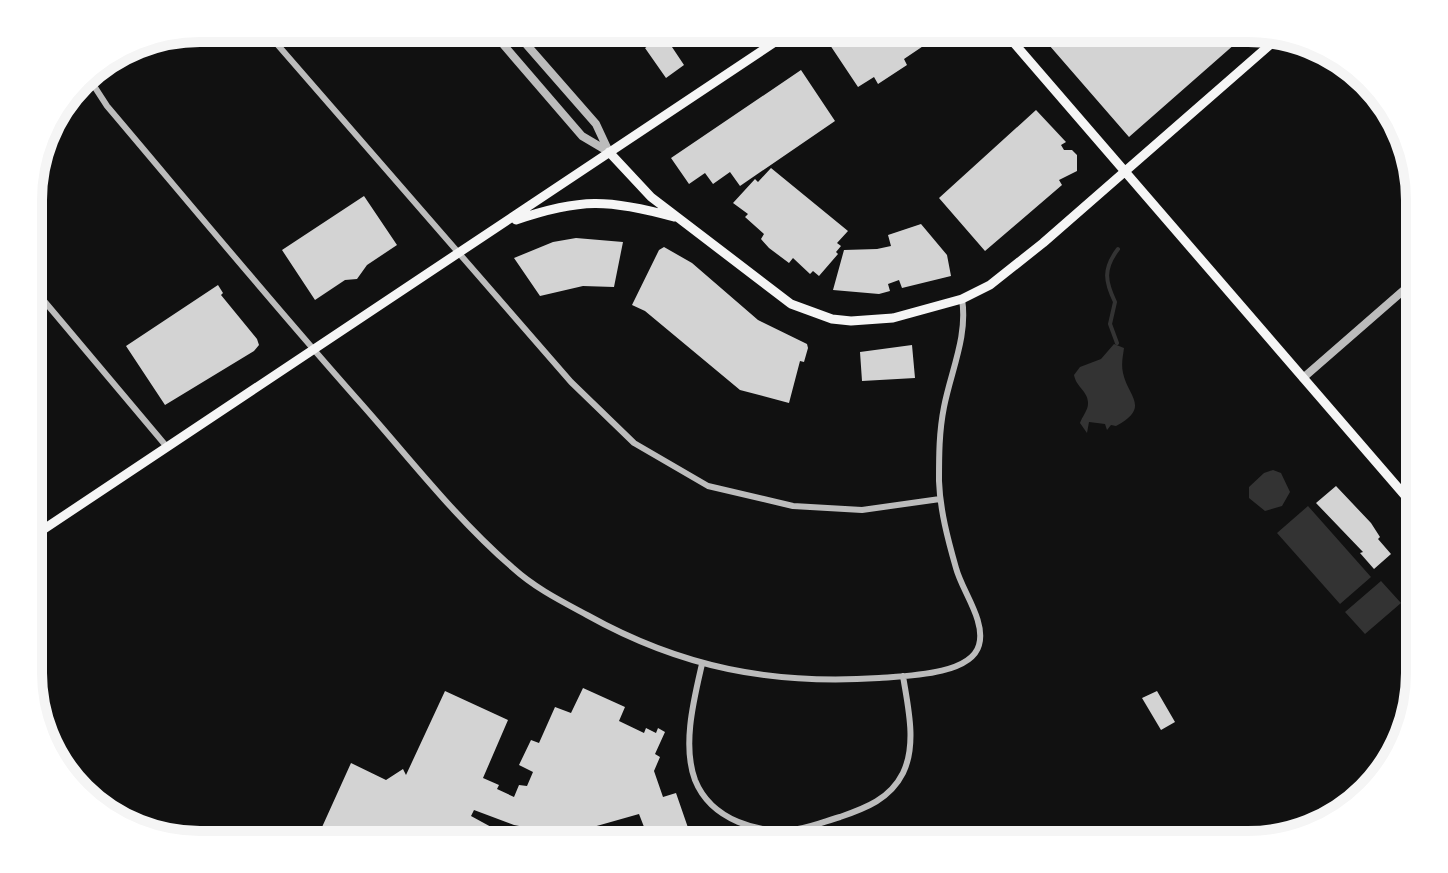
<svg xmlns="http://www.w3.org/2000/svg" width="1448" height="873" font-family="'Varela Round',sans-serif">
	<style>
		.water { fill: #333 }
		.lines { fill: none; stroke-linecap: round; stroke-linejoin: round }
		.stream { stroke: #333; stroke-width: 4 }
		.building { fill: #d3d3d3 }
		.minor { stroke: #bcbcbc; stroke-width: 6 }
		.tertiary { stroke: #bcbcbc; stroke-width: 8 }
		.secondary { stroke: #f5f5f5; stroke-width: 9 }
		.rim { fill: none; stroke: #f5f5f5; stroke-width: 10 }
	</style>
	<rect width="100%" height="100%" fill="#111"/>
	<path class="water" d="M 1114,344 L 1124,348 C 1123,356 1121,364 1123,373 C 1128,397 1151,407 1116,426 L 1111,425 L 1107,430 L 1105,424 L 1089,422 L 1087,433 L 1080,423 C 1082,417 1088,410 1088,404 C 1089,392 1076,387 1074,375 L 1080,367 L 1101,359 Z
		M 1273,470 L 1281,473 L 1290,492 L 1282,506 L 1265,511 L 1249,498 L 1249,487 L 1264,473 Z
		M 1308,506 L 1371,577 L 1340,604 L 1277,533 Z
		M 1381,581 L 1401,603 L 1365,634 L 1345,612 Z"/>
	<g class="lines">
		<path class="stream" d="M 1117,343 L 1110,324 L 1115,302 C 1105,281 1103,269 1118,249"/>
	</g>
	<path class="building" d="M 850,28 L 950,28 L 904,59 L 907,65 L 878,84 L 874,77 L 858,87 L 828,42 Z
		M 1068,28 L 1249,28 L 1252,29 L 1129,137 L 1049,45 Z
		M 664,35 L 684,65 L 666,78 L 645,48 Z
		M 801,70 L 835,121 L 740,186 L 730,172 L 713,184 L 705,173 L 689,184 L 671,158 Z
		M 1036,110 L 1066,142 L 1061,145 L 1064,150 L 1072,150 L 1077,155 L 1077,171 L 1059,180 L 1062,185 L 985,251 L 939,198 Z
		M 771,168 L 848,231 L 837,243 L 841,246 L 836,252 L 838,254 L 819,276 L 813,271 L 810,274 L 793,258 L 789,263 L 769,248 L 761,239 L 764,234 L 745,217 L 748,214 L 733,203 L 755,179 L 758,182 Z
		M 364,196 L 397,245 L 367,265 L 357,279 L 345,280 L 315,300 L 282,250 Z
		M 921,224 L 947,255 L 951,276 L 902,288 L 899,280 L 888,284 L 890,291 L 879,294 L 833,290 L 844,250 L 877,249 L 891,246 L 888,235 Z
		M 576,238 L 623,242 L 614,287 L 583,286 L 540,296 L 514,258 L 553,242 Z
		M 664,247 L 692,263 L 758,320 L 807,344 L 808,348 L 804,362 L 800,361 L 789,403 L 740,390 L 645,311 L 632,305 L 659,250 Z
		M 218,285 L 223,293 L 221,295 L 257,339 L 259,345 L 254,351 L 165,405 L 126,346 Z
		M 912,345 L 915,378 L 862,381 L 860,352 Z
		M 1336,486 L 1371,523 L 1380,537 L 1378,539 L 1391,554 L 1374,569 L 1360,553 L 1363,552 L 1316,503 Z
		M 583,688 L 625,707 L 619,721 L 644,733 L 646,728 L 656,733 L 658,728 L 665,732 L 655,754 L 660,757 L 654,771 L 663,797 L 676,793 L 694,845 L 651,845 L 639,814 L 579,831 L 545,831 L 514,825 L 474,810 L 471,816 L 493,828 L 486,845 L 325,845 L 318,836 L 351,763 L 386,780 L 403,769 L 406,775 L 445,691 L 508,720 L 483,778 L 499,785 L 497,789 L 514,797 L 519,785 L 527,786 L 533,772 L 519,765 L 531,740 L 539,743 L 555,707 L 571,713 Z
		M 1157,691 L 1175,722 L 1161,730 L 1142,698 Z"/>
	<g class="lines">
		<path class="minor" d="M 263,28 L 571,382 L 634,443 L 708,486 L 793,506 L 862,510 L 940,499
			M 85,72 L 107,106 C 190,204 272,303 357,399 C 408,456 455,518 513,568 C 535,588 561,601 587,615 C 682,668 772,685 879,678 C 906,676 971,675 979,645 C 986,621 962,591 956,568 C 948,540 940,510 939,481 C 939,456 939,432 944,407 C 951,371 968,336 962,299
			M 29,283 L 167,447
			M 702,664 C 694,699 682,745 695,780 C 711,820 759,835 798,829 C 812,827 826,821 840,817 C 866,808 890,799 903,773 C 917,744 908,707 903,676
			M 266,845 L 286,841 L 298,845"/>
		<path class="tertiary" d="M 489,28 L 582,136 L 609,152
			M 512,28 L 596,124 L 609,152
			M 1303,378 L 1420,276"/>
		<path class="secondary" d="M 1001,28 L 1420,513
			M 609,152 L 651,197 L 791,304 L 832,319 L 851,321 L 893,318 L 962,299 L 990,285 L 1043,243 L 1280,36
			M 516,220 C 580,198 609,199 674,217
			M 29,539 L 796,28"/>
	</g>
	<path d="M0 0H1448V873H0ZM200 42H1248A158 158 0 0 1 1406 200V673A158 158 0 0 1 1248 831H200A158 158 0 0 1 42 673V200A158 158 0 0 1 200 42Z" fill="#fff" fill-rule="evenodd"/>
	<path class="rim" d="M200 42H1248A158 158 0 0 1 1406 200V673A158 158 0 0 1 1248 831H200A158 158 0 0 1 42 673V200A158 158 0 0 1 200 42Z"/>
</svg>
